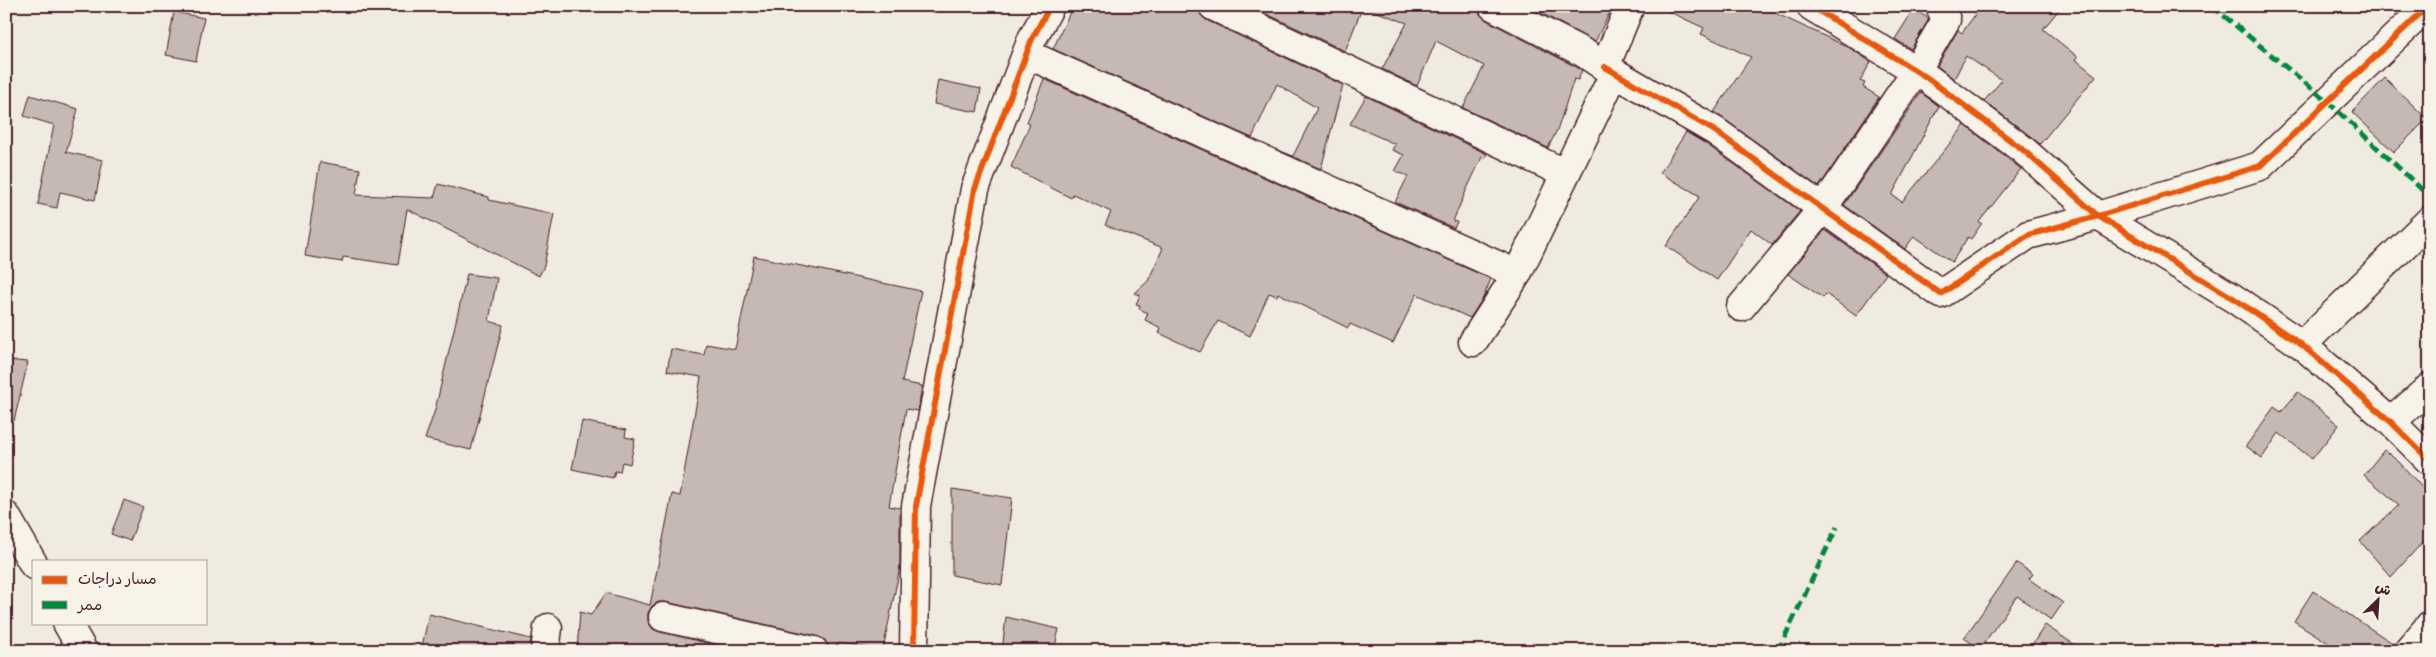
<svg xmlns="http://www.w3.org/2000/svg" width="2436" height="657" font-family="Pangolin,'Playpen Sans Arabic',sans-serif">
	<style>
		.building { fill: #c6b8b3; stroke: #4a1f2b }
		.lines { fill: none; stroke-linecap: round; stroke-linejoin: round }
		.minor-casing { stroke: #4a1f2b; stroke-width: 31 }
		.minor { stroke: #f7f3e8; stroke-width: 28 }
		.quiet { stroke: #00873e; stroke-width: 5; stroke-dasharray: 10 5; stroke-linecap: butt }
		.cycleway-casing { stroke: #f7f3e8; stroke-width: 9 }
		.cycleway { stroke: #e8590c; stroke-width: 6 }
	</style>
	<rect width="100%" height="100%" fill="#f0ebe0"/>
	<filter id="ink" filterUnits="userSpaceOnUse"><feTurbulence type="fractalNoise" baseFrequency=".02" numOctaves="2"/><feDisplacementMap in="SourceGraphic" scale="10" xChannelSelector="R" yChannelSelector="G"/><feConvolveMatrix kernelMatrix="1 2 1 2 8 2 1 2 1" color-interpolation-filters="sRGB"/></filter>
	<g filter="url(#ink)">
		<path class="building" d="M 1073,6 L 1198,6 L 1200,14 L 1206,20 L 1343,85 L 1321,169 L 1278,150 L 1293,156 L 1317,108 L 1277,84 L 1252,138 L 1053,49 Z
			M 1250,6 L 1363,6 L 1345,51 Z
			M 1370,6 L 1477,6 L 1480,14 L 1486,20 L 1582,70 L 1578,80 L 1574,79 L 1558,128 L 1548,148 L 1463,108 L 1484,66 L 1436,41 L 1417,86 L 1382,69 L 1407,23 L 1369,9 Z
			M 1528,6 L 1613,6 L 1595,42 Z
			M 1657,6 L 1760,6 L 1850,48 L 1871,62 L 1860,81 L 1865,83 L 1863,87 L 1879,97 L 1819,187 L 1714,112 L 1751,57 L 1701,34 L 1704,28 Z
			M 1981,6 L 2062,6 L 2043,29 L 2078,57 L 2075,59 L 2096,76 L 2040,144 L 1984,101 L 2002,80 L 1966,56 L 1954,79 L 1937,66 L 1958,30 L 1962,33 Z
			M 1914,9 L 1929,19 L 1911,49 L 1895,39 Z
			M 174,12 L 204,18 L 196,61 L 166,55 Z
			M 2385,78 L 2427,119 L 2394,152 L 2352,112 Z
			M 1044,79 L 1491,279 L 1483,298 L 1470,318 L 1417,294 L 1393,343 L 1350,324 L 1348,328 L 1278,293 L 1277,296 L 1269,293 L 1250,336 L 1218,321 L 1200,352 L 1159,333 L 1161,328 L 1145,320 L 1148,313 L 1139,309 L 1140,305 L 1136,304 L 1140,295 L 1135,293 L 1148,281 L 1163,248 L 1105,225 L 1111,212 L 1073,194 L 1071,198 L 1011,167 L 1030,124 L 1027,122 Z
			M 938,80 L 981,89 L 977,112 L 934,104 Z
			M 1921,93 L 1939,106 L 1892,195 L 1902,202 L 1965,125 L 2021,169 L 1979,222 L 1982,223 L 1971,239 L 1968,237 L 1952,262 L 1914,236 L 1905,249 L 1844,205 Z
			M 30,95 L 78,109 L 66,152 L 103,160 L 95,200 L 60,192 L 57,208 L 38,204 L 54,125 L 24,116 Z
			M 1366,96 L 1487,154 L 1485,158 L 1482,157 L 1466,191 L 1453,221 L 1457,222 L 1454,228 L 1395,202 L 1408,176 L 1395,171 L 1404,155 L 1392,150 L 1395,144 L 1350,124 Z
			M 1686,132 L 1706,144 L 1800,211 L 1772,245 L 1751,229 L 1717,280 L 1666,246 L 1700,196 L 1660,173 Z
			M 320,162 L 360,169 L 356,195 L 434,198 L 438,184 L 489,197 L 489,200 L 554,214 L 544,266 L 539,276 L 407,209 L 398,265 L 343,257 L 342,262 L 305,256 Z
			M 1825,230 L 1886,274 L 1856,316 L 1826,294 L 1823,298 L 1788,274 Z
			M 754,256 L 921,291 L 902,382 L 922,386 L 918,411 L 906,409 L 889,506 L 900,508 L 900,567 L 883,650 L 839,643 L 838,651 L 829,651 L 825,640 L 817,636 L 666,602 L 658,602 L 652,606 L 648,613 L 648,622 L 653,629 L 660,632 L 742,651 L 577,651 L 580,612 L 591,615 L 606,593 L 650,605 L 672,494 L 680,496 L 701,377 L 667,371 L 671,349 L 704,355 L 706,344 L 735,349 Z
			M 467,274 L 497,278 L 489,321 L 503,325 L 471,450 L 425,439 L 435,410 Z
			M 6,360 L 28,362 L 14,421 L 6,420 Z
			M 2298,392 L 2339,425 L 2312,459 L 2279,433 L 2262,458 L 2246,446 L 2274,407 L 2281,412 Z
			M 582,421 L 626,430 L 625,437 L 635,439 L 630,464 L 622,462 L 620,472 L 615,471 L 613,478 L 572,469 Z
			M 2384,450 L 2399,462 L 2430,496 L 2430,534 L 2391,577 L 2360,541 L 2399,505 L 2364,475 Z
			M 952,489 L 1012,498 L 1002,585 L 952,575 Z
			M 124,500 L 143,507 L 130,541 L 111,534 Z
			M 2017,563 L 2033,574 L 2029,579 L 2063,603 L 2051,620 L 2017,596 L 1980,649 L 1964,638 Z
			M 2313,591 L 2394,644 L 2393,651 L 2341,651 L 2294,621 Z
			M 429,614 L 531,639 L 530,651 L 421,651 Z
			M 1006,617 L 1059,629 L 1054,651 L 1002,651 Z
			M 2045,625 L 2084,651 L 2028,651 Z"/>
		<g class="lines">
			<defs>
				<path id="minor" d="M 1213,6 L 1564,173
					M 1493,6 L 1584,53 L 1605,67 L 1630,6
					M 1811,6 L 1926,77 L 2022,149 L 2098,216 L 2233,298 L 2302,345 L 2391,422 L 2430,461
					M 1027,54 L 1517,274
					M 1605,67 L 1715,131 L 1941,294 L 2028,235 L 2098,216 L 2260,166 L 2428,6
					M 1741,307 L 1823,208 L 1916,71 L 1946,20 L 1940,6
					M 1473,342 L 1517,274 L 1614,74
					M 2302,345 L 2430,220
					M 2391,422 L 2430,387
					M 6,516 L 34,565
					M 663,617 L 814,651
					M 67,623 L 83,651
					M 545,651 L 548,628
					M 914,651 L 916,506 L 975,189 L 1032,39 L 1050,6
					M 2408,651 L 2430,625"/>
			</defs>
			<use href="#minor" class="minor-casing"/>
			<use href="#minor" class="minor"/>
			<path class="quiet" d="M 2212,6 L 2327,101 L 2430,197
				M 1778,651 L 1837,527"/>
			<defs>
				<path id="cycleway" d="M 1811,6 L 1926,77 L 2022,149 L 2098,216 L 2233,298 L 2302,345 L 2391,422 L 2430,461
					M 1605,67 L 1715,131 L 1941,294 L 2028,235 L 2098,216 L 2260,166 L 2428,6
					M 914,651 L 916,506 L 975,189 L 1032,39 L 1050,6"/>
			</defs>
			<use href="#cycleway" class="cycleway-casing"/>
			<use href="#cycleway" class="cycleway"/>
		</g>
	</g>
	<rect width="2436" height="657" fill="none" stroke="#f7f3e8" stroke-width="25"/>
	<rect x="12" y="12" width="2411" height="632" fill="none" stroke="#4a1f2b" stroke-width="2" filter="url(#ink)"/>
	<rect x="32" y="560" width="175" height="65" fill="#f7f3e8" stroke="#b29e9c"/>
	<rect x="42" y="576" width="25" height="8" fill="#e8590c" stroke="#b29e9c"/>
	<text x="78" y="584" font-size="15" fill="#4a1f2b">مسار دراجات</text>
	<rect x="42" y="601" width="25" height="8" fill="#00873e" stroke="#b29e9c"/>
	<text x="78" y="610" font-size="15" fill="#4a1f2b">ممر</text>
	<g transform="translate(2378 600) rotate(25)" stroke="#f7f3e8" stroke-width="4" paint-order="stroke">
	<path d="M0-4L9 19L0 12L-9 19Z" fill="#4a1f2b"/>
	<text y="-8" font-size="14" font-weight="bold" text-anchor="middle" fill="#4a1f2b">ش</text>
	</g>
</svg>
